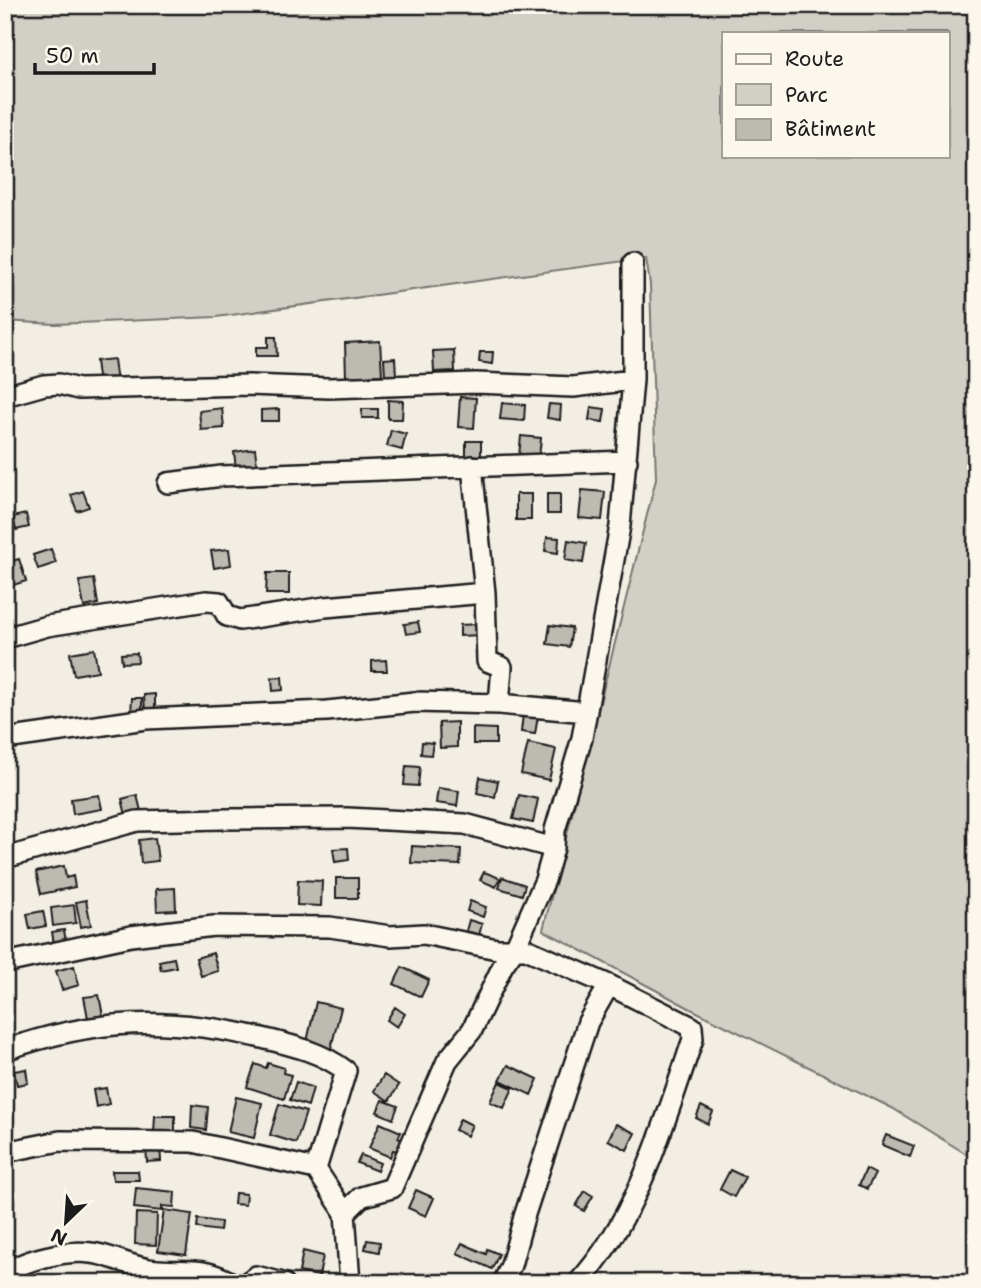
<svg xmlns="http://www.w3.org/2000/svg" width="981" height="1288" font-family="'Shantell Sans',sans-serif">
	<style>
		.green { fill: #d2cfc6; stroke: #777671; stroke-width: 2; fill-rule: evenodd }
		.building { fill: #bdbab1; stroke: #1c1c1c; stroke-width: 2 }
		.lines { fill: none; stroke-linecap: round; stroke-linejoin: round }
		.minor-casing { stroke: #1c1c1c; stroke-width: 24 }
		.minor { stroke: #fbf7ec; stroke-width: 19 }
	</style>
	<rect width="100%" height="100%" fill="#f2eee4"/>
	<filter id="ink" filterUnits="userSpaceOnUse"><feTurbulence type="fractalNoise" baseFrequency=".0143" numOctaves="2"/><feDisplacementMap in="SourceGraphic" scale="14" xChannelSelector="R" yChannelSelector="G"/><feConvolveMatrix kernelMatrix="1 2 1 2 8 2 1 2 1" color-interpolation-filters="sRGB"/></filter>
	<g filter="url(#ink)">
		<path class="green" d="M 5,5 L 976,5 L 976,1160 L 892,1108 L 693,1010 L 543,930 L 656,479 L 650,284 L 646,258 L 216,317 L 55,324 L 5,321 ZM 724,33 L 948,33 L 948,156 L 724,156 Z"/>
		<path class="building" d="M 268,337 L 276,337 L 277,356 L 256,356 L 256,347 L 268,347 Z
			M 380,341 L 382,375 L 346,377 L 345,343 Z
			M 454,350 L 455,371 L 434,372 L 433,351 Z
			M 480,352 L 493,352 L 492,364 L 479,362 Z
			M 395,358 L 396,375 L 385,375 L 384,359 Z
			M 114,359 L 117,383 L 99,385 L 96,361 Z
			M 460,397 L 476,398 L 474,428 L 458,427 Z
			M 388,400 L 403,401 L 402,419 L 388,419 Z
			M 502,403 L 525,405 L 524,421 L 500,419 Z
			M 549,404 L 561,405 L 560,420 L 547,418 Z
			M 591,407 L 605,409 L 603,422 L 589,420 Z
			M 222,408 L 224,428 L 201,430 L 199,411 Z
			M 279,409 L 279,421 L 261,421 L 261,410 Z
			M 362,409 L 378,409 L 378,418 L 362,418 Z
			M 391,430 L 406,434 L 402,450 L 387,446 Z
			M 521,436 L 541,438 L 539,458 L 519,456 Z
			M 466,441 L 481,441 L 481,460 L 466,460 Z
			M 255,449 L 257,465 L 236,468 L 234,452 Z
			M 582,490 L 605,492 L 602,520 L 579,518 Z
			M 83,491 L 89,507 L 77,511 L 71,495 Z
			M 516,494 L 531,494 L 531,520 L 516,520 Z
			M 547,494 L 560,494 L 560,514 L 547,514 Z
			M 26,514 L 29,527 L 16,530 L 13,517 Z
			M 547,537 L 559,538 L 558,553 L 545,551 Z
			M 568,540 L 586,543 L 583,563 L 565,560 Z
			M 51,549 L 56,563 L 38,569 L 33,555 Z
			M 229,549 L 231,565 L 214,568 L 211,551 Z
			M 19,559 L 26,581 L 7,587 L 5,563 Z
			M 267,573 L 289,573 L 289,594 L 266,594 Z
			M 94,579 L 98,604 L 84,607 L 79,581 Z
			M 418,622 L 420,632 L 406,634 L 404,624 Z
			M 480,624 L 481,635 L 460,636 L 460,625 Z
			M 550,625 L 572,628 L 569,647 L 547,644 Z
			M 94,649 L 98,671 L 74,675 L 70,653 Z
			M 137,653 L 138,662 L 122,663 L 121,654 Z
			M 386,660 L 387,671 L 372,671 L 372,661 Z
			M 282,677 L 283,690 L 273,691 L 272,678 Z
			M 155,694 L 155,711 L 145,712 L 144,695 Z
			M 132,698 L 142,698 L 142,714 L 131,713 Z
			M 523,714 L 538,716 L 535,734 L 521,732 Z
			M 457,722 L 457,747 L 440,748 L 439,723 Z
			M 473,728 L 496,729 L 496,744 L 473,744 Z
			M 422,742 L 433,743 L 431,755 L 421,754 Z
			M 528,743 L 556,749 L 549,780 L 521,774 Z
			M 406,766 L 420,767 L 418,786 L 404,785 Z
			M 480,777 L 498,781 L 495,797 L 477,793 Z
			M 438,788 L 459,791 L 457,806 L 436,803 Z
			M 99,795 L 102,809 L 73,814 L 71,799 Z
			M 137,795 L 141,811 L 126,815 L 122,799 Z
			M 519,795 L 538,799 L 533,823 L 513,819 Z
			M 155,838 L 158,861 L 141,863 L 139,840 Z
			M 412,846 L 461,849 L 460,865 L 411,863 Z
			M 348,848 L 349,860 L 335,862 L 333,849 Z
			M 64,866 L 66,878 L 73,876 L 75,887 L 41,894 L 36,872 Z
			M 484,872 L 500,878 L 496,887 L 480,880 Z
			M 502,877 L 525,885 L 522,895 L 499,888 Z
			M 336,878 L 358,878 L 358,898 L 336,898 Z
			M 298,880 L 322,881 L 321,906 L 297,905 Z
			M 175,888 L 176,910 L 157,911 L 156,889 Z
			M 86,900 L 91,925 L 81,927 L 76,902 Z
			M 470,901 L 486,907 L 483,917 L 467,911 Z
			M 74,905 L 76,923 L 53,926 L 51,908 Z
			M 43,911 L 46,926 L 30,929 L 27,914 Z
			M 469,920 L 482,924 L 479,935 L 466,931 Z
			M 64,930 L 66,942 L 54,944 L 52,932 Z
			M 213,953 L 218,971 L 201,976 L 196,958 Z
			M 174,958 L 176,967 L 161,970 L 159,961 Z
			M 74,966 L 79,985 L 62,990 L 56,971 Z
			M 402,967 L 429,980 L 421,997 L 394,984 Z
			M 99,995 L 103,1016 L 88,1018 L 84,997 Z
			M 316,1002 L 341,1008 L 330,1052 L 306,1046 Z
			M 395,1007 L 405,1014 L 397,1027 L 387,1020 Z
			M 268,1063 L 284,1068 L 283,1073 L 291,1075 L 284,1099 L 247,1087 L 255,1064 L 266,1068 Z
			M 508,1065 L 538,1079 L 531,1095 L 500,1080 Z
			M 26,1069 L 28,1083 L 17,1085 L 14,1071 Z
			M 384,1075 L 399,1085 L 389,1101 L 374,1091 Z
			M 296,1082 L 313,1088 L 308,1106 L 290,1100 Z
			M 499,1082 L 513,1088 L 504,1108 L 490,1102 Z
			M 106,1088 L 109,1104 L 96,1107 L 93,1090 Z
			M 236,1097 L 262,1103 L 254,1138 L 228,1132 Z
			M 382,1100 L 398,1106 L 393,1119 L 377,1112 Z
			M 279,1104 L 306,1112 L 296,1143 L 270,1135 Z
			M 192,1105 L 208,1107 L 206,1130 L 191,1128 Z
			M 701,1106 L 713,1112 L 708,1124 L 696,1118 Z
			M 155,1116 L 175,1116 L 175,1134 L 154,1133 Z
			M 460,1119 L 472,1125 L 467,1136 L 455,1130 Z
			M 380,1123 L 401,1132 L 398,1138 L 402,1140 L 397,1151 L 393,1150 L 390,1157 L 369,1148 Z
			M 616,1124 L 635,1133 L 627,1150 L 608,1140 Z
			M 886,1135 L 914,1146 L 910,1157 L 882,1145 Z
			M 160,1145 L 161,1161 L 147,1162 L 146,1146 Z
			M 361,1155 L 380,1163 L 377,1171 L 357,1163 Z
			M 866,1169 L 875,1174 L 867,1189 L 859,1185 Z
			M 730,1170 L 745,1177 L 734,1197 L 720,1189 Z
			M 112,1171 L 138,1171 L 139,1180 L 113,1180 Z
			M 136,1188 L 175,1192 L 174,1207 L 162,1206 L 162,1211 L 134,1208 Z
			M 416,1190 L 434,1198 L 426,1216 L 408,1208 Z
			M 585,1191 L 593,1196 L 584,1211 L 576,1206 Z
			M 235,1193 L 246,1194 L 245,1205 L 234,1204 Z
			M 164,1210 L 192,1214 L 186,1255 L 158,1251 Z
			M 136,1213 L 157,1214 L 156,1245 L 135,1244 Z
			M 198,1219 L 221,1222 L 220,1231 L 197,1228 Z
			M 367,1240 L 380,1242 L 379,1252 L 365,1249 Z
			M 462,1243 L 486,1254 L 487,1249 L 499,1254 L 492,1269 L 457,1253 Z
			M 303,1251 L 323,1256 L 319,1276 L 299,1272 Z"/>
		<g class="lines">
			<defs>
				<path id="minor" d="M 5,396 L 44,385 L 59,384 L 78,389 L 249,385 L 329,388 L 476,383 L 573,387 L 633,380
					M 472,466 L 485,593 L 487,661 L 502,667 L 499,704
					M 168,483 L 222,476 L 627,461
					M 5,638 L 47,626 L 206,601 L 219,602 L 227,616 L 240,620 L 325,607 L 485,593
					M 5,739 L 146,719 L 327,711 L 415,702 L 499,704 L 587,712
					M 5,858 L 137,821 L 223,819 L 347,818 L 465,824 L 554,848
					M 5,963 L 131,936 L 214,926 L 330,927 L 390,936 L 424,934 L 497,949 L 526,949 L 609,985 L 692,1027 L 693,1039 C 664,1123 639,1216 578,1283
					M 5,1050 C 96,1018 169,1016 262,1038 C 291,1045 322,1052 346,1071 L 316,1169
					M 5,1152 L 60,1141 L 193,1142 L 316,1169 L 345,1213 L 350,1283
					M 345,1213 L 361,1197 L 392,1188 L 447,1061 L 472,1030 L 503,965 L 515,948 L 545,880 L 554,848 L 555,830 L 582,738 L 620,526 L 633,380 L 633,263
					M 5,1276 C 19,1259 69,1250 91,1253 C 111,1255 129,1266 149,1269 C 182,1274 199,1264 232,1283
					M 246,1283 L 256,1276 L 283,1283
					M 503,1283 L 511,1265 L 524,1217 L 588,1022 L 609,985"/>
			</defs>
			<use href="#minor" class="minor-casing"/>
			<use href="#minor" class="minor"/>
		</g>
	</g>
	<rect width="981" height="1288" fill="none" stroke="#fbf7ec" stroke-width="28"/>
	<rect x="14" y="14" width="953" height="1260" fill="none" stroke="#1c1c1c" stroke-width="2.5" filter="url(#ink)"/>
	<rect x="722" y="32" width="228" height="126" fill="#fbf7ec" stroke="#a29f99" stroke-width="2"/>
	<rect x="736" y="54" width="35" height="10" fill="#fbf7ec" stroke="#a29f99" stroke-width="2"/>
	<text x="785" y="66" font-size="21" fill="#1c1c1c">Route</text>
	<rect x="736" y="84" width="35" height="21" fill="#d2cfc6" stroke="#a29f99" stroke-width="2"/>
	<text x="785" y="102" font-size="21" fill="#1c1c1c">Parc</text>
	<rect x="736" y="119" width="35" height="21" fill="#bdbab1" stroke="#a29f99" stroke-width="2"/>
	<text x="785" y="136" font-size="21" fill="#1c1c1c">Bâtiment</text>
	<g transform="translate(66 1222) rotate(205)" stroke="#fbf7ec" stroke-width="5" paint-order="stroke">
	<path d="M0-5L12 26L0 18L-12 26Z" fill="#1c1c1c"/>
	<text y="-10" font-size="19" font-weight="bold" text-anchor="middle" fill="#1c1c1c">N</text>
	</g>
	<path d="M35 63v10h119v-10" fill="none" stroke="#1c1c1c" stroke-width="3.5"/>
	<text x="46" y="63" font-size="21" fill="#1c1c1c" stroke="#fbf7ec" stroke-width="5" paint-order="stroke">50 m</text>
</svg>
